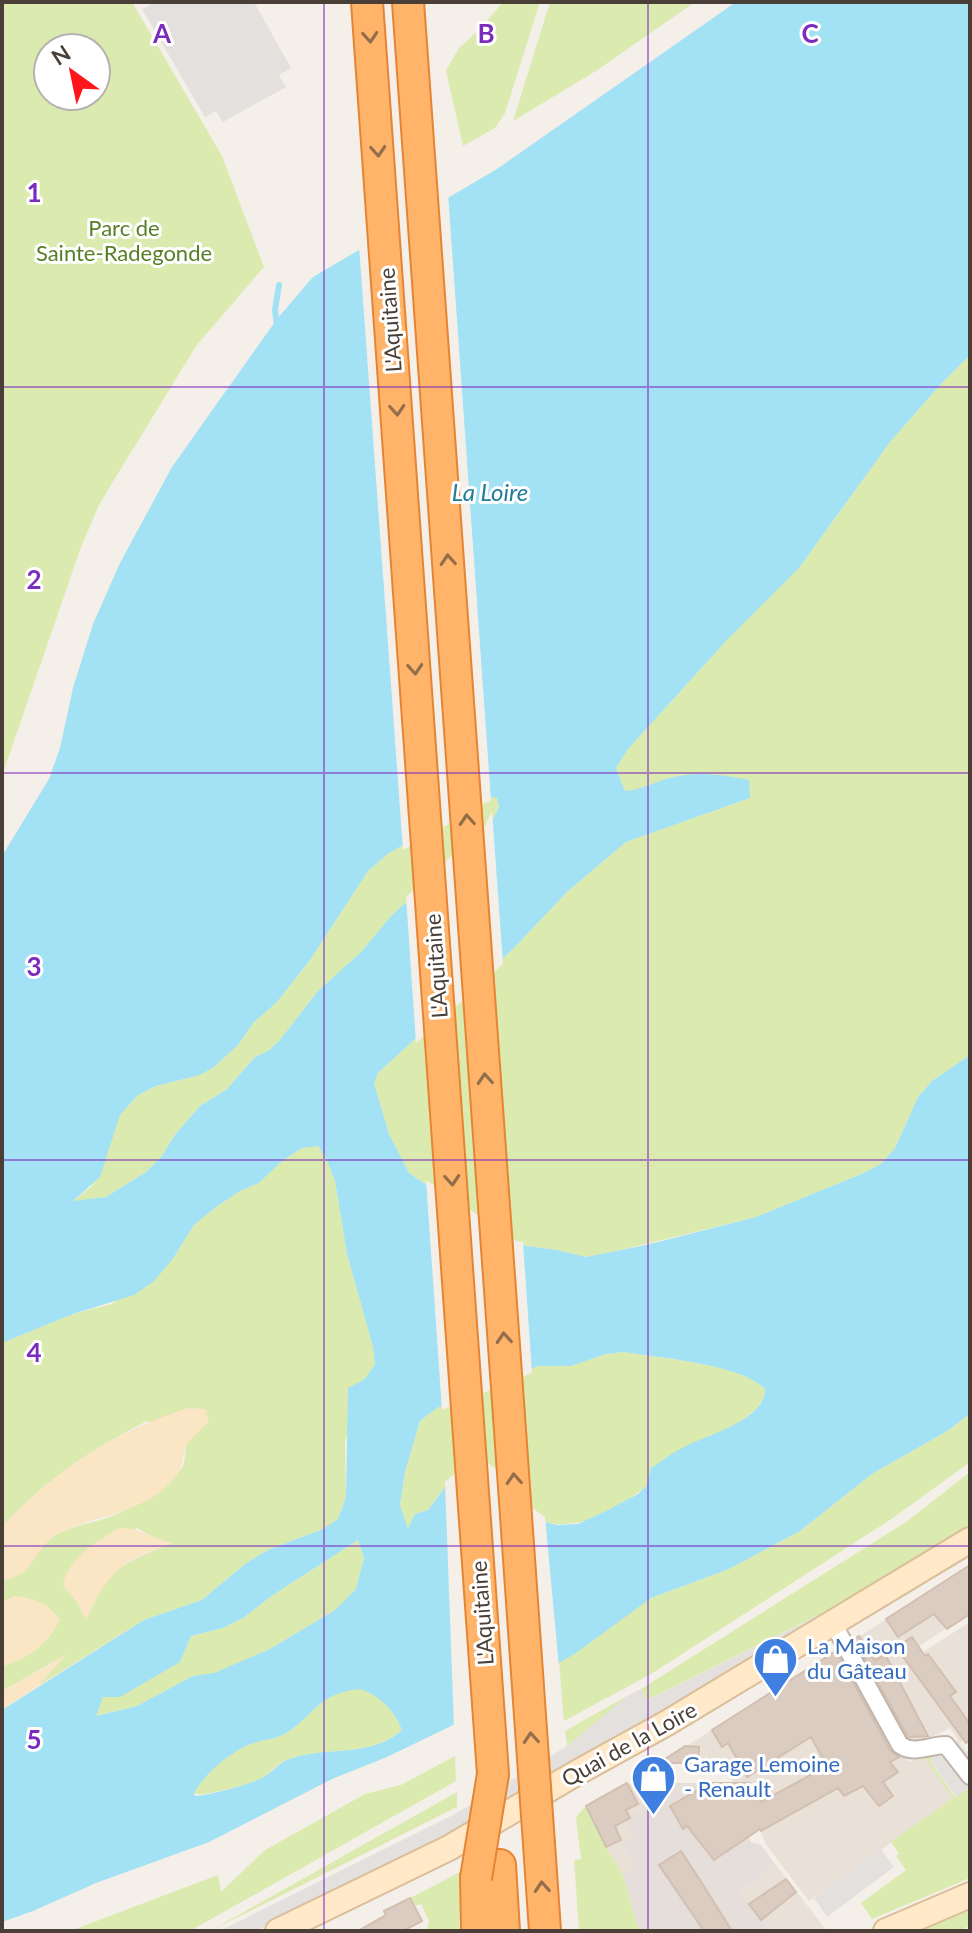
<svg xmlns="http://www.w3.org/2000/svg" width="972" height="1933" font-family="Lato,sans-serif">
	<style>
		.residential { fill: #e9e0d7 }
		.industrial { fill: #e5deda }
		.green { fill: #dbebb0; fill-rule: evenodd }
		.sand { fill: #fae5c4 }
		.parking { fill: #e3e0de }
		.water { fill: #a3e1f4; fill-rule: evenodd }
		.pier { fill: #f5efe9 }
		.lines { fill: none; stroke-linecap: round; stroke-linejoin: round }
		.stream { stroke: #a3e1f4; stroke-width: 6 }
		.building { fill: #dbccc1; stroke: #d3bfb0; stroke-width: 2 }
		.street-casing { stroke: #c1b5ab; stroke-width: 20 }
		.secondary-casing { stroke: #dabe99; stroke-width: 28 }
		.highway-casing { stroke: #e58533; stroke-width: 34 }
		.street { stroke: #fff; stroke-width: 16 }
		.secondary { stroke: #ffe9c9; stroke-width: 24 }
		.highway { stroke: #ffb46a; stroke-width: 30 }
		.highway-bridge-casing { stroke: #e58533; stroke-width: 34; stroke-linecap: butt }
		.highway-bridge { stroke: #ffb46a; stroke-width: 30 }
		.oneway { stroke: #926e4b }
		.grid { fill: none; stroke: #7b2cbf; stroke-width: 2; stroke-opacity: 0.55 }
		.labels { text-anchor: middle; stroke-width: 6; stroke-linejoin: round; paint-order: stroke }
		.park-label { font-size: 22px; fill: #577f26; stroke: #fff }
		.street-label { font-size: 22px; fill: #493f37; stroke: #fff }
		.shop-label { font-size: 22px; fill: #366cbe; stroke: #fff; text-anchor: start }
		.water-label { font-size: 24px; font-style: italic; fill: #247c9a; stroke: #fff }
		.grid-label { font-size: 26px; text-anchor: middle; font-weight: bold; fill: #7b2cbf; stroke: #fff; stroke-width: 6; stroke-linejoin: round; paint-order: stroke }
	</style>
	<rect width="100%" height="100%" fill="#f5efe9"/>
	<path class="residential" d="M 965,1569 L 970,1613 L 916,1648 L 920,1654 L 970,1622 L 970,1736 L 960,1743 L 950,1728 L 915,1745 L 908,1744 L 849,1643 Z
		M 842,1647 L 903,1754 L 909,1762 L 923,1756 L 954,1798 L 809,1901 L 765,1843 L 761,1831 L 723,1763 L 660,1763 Z
		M 654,1783 L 655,1794 L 659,1798 L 629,1815 L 634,1839 L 623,1844 L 637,1868 L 623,1875 L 606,1847 L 586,1806 L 626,1784 Z
		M 776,1865 L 827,1931 L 770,1931 L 740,1892 Z"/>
	<path class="industrial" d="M 654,1783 L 710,1783 L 713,1789 L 718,1787 L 751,1842 L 761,1845 L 776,1865 L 740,1892 L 770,1931 L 639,1931 L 623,1875 L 636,1868 L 622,1843 L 634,1838 L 627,1820 L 630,1818 L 629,1815 L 659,1798 L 655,1794 Z"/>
	<path class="green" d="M 2,2 L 132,2 L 222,156 L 264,267 L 196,346 L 100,503 L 81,547 L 2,776 ZM 48,48 L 96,48 L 96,96 L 48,96 Z
		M 503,2 L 540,2 L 505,113 L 495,128 L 463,146 L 446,71 L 459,48 L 479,30 Z
		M 550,2 L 695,2 L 596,71 L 513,121 Z
		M 970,355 L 970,1055 L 932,1081 L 918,1097 L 895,1148 L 881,1164 L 864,1173 L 756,1217 L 604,1254 L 586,1257 L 557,1250 L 512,1244 L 409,1173 L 389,1134 L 374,1083 L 378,1073 L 513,949 L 567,892 L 626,842 L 750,798 L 672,777 L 643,790 L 625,791 L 616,768 L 628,749 L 726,641 L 799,568 L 890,442 L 940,385 Z
		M 488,795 L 497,797 L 499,807 L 488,829 L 392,915 L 361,952 L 318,991 L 279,1041 L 268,1051 L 255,1057 L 227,1089 L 200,1106 L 174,1136 L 162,1156 L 146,1172 L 106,1197 L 72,1202 L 92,1186 L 120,1115 L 138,1095 L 156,1086 L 200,1075 L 214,1067 L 238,1045 L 254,1022 L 277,1002 L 310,960 L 368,871 L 389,853 Z
		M 318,1146 L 326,1158 L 335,1181 L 347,1254 L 373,1347 L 375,1364 L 365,1379 L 345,1442 L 346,1497 L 338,1519 L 323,1529 L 268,1550 L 245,1564 L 202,1600 L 144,1620 L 38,1686 L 64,1656 L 2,1691 L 2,1666 L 9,1664 L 15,1596 L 2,1602 L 2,1581 C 32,1572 30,1554 53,1537 C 70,1525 92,1524 112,1516 C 131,1509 173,1484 183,1466 C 185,1462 185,1452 186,1447 L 147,1421 C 87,1452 49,1477 2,1527 L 2,1343 L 73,1314 L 112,1304 L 172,1260 L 194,1225 L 216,1207 L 240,1191 L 259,1183 L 282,1161 L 302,1148 ZM 137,1528 L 158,1540 L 171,1543 C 146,1555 120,1561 103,1586 C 96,1596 92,1610 86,1619 L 77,1602 L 63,1585 Z
		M 624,1352 C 660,1358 741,1364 765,1389 C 766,1407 738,1424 723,1432 C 715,1436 707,1436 700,1441 C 659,1473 603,1537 545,1522 L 445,1487 L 428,1510 L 415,1514 L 408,1530 L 400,1505 L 405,1472 L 420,1421 L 437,1408 L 538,1366 L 571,1366 L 606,1354 Z
		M 970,1414 L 970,1462 L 893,1518 L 651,1674 L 564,1721 L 559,1662 L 651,1598 L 729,1569 L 800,1531 L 872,1474 L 947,1431 Z
		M 970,1472 L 970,1527 L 877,1586 L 645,1701 L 641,1689 L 906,1522 Z
		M 358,1540 L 364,1558 L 356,1589 L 335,1610 L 270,1649 L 213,1674 L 193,1676 L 137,1706 L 95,1716 L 103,1697 L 180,1662 L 191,1636 L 223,1628 L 243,1618 L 273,1595 Z
		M 360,1688 C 379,1695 395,1711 402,1730 C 371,1758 326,1746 289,1759 C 277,1763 269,1775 258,1780 C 247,1785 201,1798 194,1793 C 206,1772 233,1749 256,1742 C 267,1739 276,1739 286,1733 C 317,1714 316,1694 360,1688 Z
		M 627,1696 L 628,1698 L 567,1746 L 565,1731 Z
		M 943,1751 L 930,1761 L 955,1797 L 970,1787 L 970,1878 L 872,1919 L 861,1903 L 906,1870 L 896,1856 L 899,1854 L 891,1842 L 953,1798 L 923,1756 Z
		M 455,1756 L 456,1781 L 190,1931 L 70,1931 L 218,1875 L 221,1892 L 265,1850 L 365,1794 L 401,1785 Z
		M 457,1792 L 457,1807 L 210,1931 Z
		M 586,1806 L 606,1847 L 623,1875 L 639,1931 L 579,1931 L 574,1860 L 581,1859 L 576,1817 Z
		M 460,1872 L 459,1931 L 427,1931 L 429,1921 L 421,1904 L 415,1906 L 410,1898 Z
		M 970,1899 L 970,1926 L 958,1931 L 892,1931 Z"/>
	<path class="sand" d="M 188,1408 L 205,1409 L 209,1421 C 203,1429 189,1439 185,1448 C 180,1463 185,1467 172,1481 C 142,1515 92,1514 56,1535 C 40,1544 37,1560 24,1572 C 19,1576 9,1579 2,1581 L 2,1527 C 57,1469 112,1433 188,1408 Z
		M 120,1528 C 140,1528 153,1539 173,1543 C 121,1560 109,1571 86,1620 L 77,1602 L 63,1584 C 69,1558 97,1540 120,1528 Z
		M 15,1596 C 35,1598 47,1603 60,1619 C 50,1643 27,1660 2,1666 L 2,1602 Z
		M 68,1653 L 38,1686 L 2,1710 L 2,1691 L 48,1666 Z"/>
	<path class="parking" d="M 155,2 L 254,2 L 291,68 L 279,75 L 286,87 L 223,122 L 216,111 L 205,117 L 142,9 Z
		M 841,1604 L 843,1606 L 719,1680 L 423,1849 L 256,1931 L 220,1931 L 457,1813 L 567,1746 L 627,1696 L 641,1689 L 646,1701 Z
		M 958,1741 L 966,1752 L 970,1750 L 970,1787 L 956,1797 L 930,1760 Z
		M 881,1849 L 894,1867 L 827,1917 L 814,1898 Z"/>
	<path class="water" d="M 736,2 L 970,2 L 970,355 L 940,385 L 890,442 L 799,568 L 726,641 L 628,749 L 616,768 L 625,791 C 646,789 655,781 674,777 C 700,771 723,775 749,780 L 750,798 L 626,842 L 567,892 L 513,949 L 378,1073 L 374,1083 L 389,1134 L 409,1173 L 512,1244 L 557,1250 L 586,1257 L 646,1245 L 756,1217 L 864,1173 L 881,1164 L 895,1148 L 918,1097 L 932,1081 L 970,1055 L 970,1414 L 947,1431 L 872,1474 L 800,1531 L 729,1569 L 651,1598 L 576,1653 L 449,1727 L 387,1757 L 332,1779 L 209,1842 L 96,1883 L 33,1911 L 2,1922 L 2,1710 L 144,1620 L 202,1600 L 245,1564 L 268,1550 L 323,1529 L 338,1519 L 346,1497 L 348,1388 L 365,1379 L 375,1364 L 373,1347 L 347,1254 L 335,1181 L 326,1158 L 318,1146 L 302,1148 L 282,1161 L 259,1183 L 240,1191 L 216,1207 L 194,1225 L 172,1260 L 153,1282 L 134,1295 L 73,1314 L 2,1343 L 2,856 L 49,779 L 60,748 L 73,688 L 93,624 L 120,563 L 172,467 L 277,319 L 313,277 L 497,169 ZM 488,796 L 497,798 L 499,807 L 488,829 L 392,915 L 361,952 L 318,991 L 279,1041 L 268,1051 L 255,1057 L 227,1089 L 200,1106 L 174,1136 L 162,1156 L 146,1172 L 106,1197 L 73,1201 L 100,1177 L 120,1115 L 138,1095 L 156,1086 L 200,1075 L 214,1067 L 238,1045 L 254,1022 L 277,1002 L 310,960 L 368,871 L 389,853 ZM 624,1352 C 660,1358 741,1364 765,1389 C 766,1419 709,1435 688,1445 C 675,1451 663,1460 651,1468 L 647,1485 L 638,1494 L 606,1511 L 578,1524 L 557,1525 L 545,1522 L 445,1487 L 428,1510 L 415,1514 L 408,1529 L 400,1505 L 405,1472 L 420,1421 L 437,1408 L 538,1366 L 571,1366 L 606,1354 ZM 358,1540 L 364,1558 L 356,1589 L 335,1610 L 270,1649 L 214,1673 L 193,1676 L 137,1706 L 96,1716 L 103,1697 L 120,1697 L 180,1662 L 191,1636 L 223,1628 L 243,1618 L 273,1595 ZM 360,1689 C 379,1695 395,1711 402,1730 C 371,1759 324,1745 287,1760 C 278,1764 271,1773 262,1778 C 249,1785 209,1795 195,1796 L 194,1793 C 206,1772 233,1749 257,1742 C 267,1739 276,1739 286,1733 C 317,1714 316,1694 360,1689 Z"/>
	<path class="pier" d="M 448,193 L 491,800 L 403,850 L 359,245 Z
		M 492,811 L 503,964 L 416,1043 L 406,897 L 485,826 Z
		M 426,1180 L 514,1240 L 523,1242 L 532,1373 L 442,1410 Z
		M 488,1463 L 507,1478 L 520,1499 L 545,1517 L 559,1667 L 454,1728 L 445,1482 L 460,1469 Z"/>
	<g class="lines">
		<path class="stream" d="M 277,325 L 275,310 L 279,285"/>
	</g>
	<path class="building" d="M 970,1565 L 970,1614 L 947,1629 L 934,1614 L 898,1637 L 886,1619 Z
		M 859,1636 L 872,1657 L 876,1660 L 885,1654 L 928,1736 L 908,1737 L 854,1639 Z
		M 912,1637 L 925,1656 L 928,1654 L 956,1692 L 950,1696 L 970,1724 L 970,1740 L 966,1743 L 896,1647 Z
		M 836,1651 L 890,1750 L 899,1757 L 890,1762 L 898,1772 L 883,1782 L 893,1796 L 879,1806 L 863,1786 L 844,1796 L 838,1788 L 761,1831 L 760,1829 L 714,1860 L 687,1826 L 683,1829 L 670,1806 L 710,1783 L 750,1783 L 761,1802 L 827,1766 L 811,1737 L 747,1777 L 728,1743 L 722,1747 L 712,1730 Z
		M 685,1746 L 699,1747 L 698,1763 L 659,1763 Z
		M 627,1783 L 638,1804 L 626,1810 L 630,1818 L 615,1826 L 621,1840 L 606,1847 L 586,1806 Z
		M 681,1851 L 698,1877 L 732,1931 L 704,1931 L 659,1865 Z
		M 786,1879 L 796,1892 L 761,1920 L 749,1904 Z
		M 410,1898 L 422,1921 L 403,1931 L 358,1931 L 386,1915 L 384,1911 Z"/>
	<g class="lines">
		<defs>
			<path id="street" d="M 834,1625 L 900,1745 C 914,1755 930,1745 946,1745 L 970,1776"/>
			<path id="secondary" d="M 278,1931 L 449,1848 L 573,1775 L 667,1723 L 970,1540
				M 886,1931 L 970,1895"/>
			<path id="highway" d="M 367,2 L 493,1774
				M 408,2 L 509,1416
				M 539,1844 L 545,1931
				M 500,1865 L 504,1931
				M 476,1878 L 477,1931"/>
		</defs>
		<use href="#street" class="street-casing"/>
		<use href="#secondary" class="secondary-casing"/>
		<use href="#highway" class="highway-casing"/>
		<use href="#street" class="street"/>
		<use href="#secondary" class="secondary"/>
		<use href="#highway" class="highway"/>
		<defs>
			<path id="highway-bridge" d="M 509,1416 L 539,1844
				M 476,1878 L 493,1774"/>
		</defs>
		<use href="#highway-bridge" class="highway-bridge-casing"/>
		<use href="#highway-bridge" class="highway-bridge"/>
	</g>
	<defs><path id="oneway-chevron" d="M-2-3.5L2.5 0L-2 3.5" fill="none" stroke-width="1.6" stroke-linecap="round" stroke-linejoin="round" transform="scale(2)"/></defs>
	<g class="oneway">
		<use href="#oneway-chevron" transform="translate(370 37) rotate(86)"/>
		<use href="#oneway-chevron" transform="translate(378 151) rotate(86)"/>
		<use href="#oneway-chevron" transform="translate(397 410) rotate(86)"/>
		<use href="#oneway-chevron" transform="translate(448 560) rotate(-94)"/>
		<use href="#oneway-chevron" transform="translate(415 669) rotate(86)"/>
		<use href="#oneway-chevron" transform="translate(467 820) rotate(-94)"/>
		<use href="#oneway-chevron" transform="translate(485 1079) rotate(-94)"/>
		<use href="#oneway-chevron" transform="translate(452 1180) rotate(86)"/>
		<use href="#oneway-chevron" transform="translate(504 1338) rotate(-94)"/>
		<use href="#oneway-chevron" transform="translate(514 1479) rotate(-94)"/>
		<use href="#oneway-chevron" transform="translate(531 1738) rotate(-94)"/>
		<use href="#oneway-chevron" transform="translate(542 1887) rotate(-94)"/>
	</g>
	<path class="grid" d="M 324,2 L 324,1931M 648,2 L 648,1931M 2,387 L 970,387M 2,773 L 970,773M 2,1160 L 970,1160M 2,1546 L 970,1546"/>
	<defs>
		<symbol id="shop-pin" viewBox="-11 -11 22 30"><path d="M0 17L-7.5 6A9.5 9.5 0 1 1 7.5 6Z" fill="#3f7fe0" stroke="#fff"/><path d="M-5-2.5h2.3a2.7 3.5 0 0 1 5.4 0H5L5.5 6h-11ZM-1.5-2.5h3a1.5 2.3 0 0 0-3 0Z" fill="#fff"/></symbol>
	</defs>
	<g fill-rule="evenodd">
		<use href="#shop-pin" x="750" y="1634" width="51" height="69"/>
		<use href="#shop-pin" x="628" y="1752" width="51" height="69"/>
	</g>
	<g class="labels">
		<g class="park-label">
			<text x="124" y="236">Parc de<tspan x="124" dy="25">Sainte-Radegonde</tspan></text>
		</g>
		<g class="street-label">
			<text transform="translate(390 320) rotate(-94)" y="8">L'Aquitaine</text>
			<text transform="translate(436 966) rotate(-94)" y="8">L'Aquitaine</text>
			<text transform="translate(482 1613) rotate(-94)" y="8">L'Aquitaine</text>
			<text transform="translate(629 1744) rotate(-29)" y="8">Quai de la Loire</text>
		</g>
		<g class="shop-label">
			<text x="807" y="1654">La Maison<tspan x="807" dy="25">du Gâteau</tspan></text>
			<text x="684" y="1772">Garage Lemoine<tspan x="684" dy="25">- Renault</tspan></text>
		</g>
		<g class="water-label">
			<text x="490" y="501">La Loire</text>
		</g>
	</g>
	<g class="grid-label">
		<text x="162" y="43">A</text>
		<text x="486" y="43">B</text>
		<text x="810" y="43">C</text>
		<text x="34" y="202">1</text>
		<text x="34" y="589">2</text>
		<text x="34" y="976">3</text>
		<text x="34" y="1362">4</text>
		<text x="34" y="1749">5</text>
	</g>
	<rect width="972" height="1933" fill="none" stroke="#493f37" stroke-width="8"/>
	<g transform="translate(72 72) rotate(327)"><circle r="38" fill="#ffffff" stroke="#b6b2af" stroke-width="2"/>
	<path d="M0-6L14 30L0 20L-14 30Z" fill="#ff161b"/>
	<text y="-12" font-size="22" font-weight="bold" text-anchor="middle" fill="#493f37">N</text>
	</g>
</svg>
